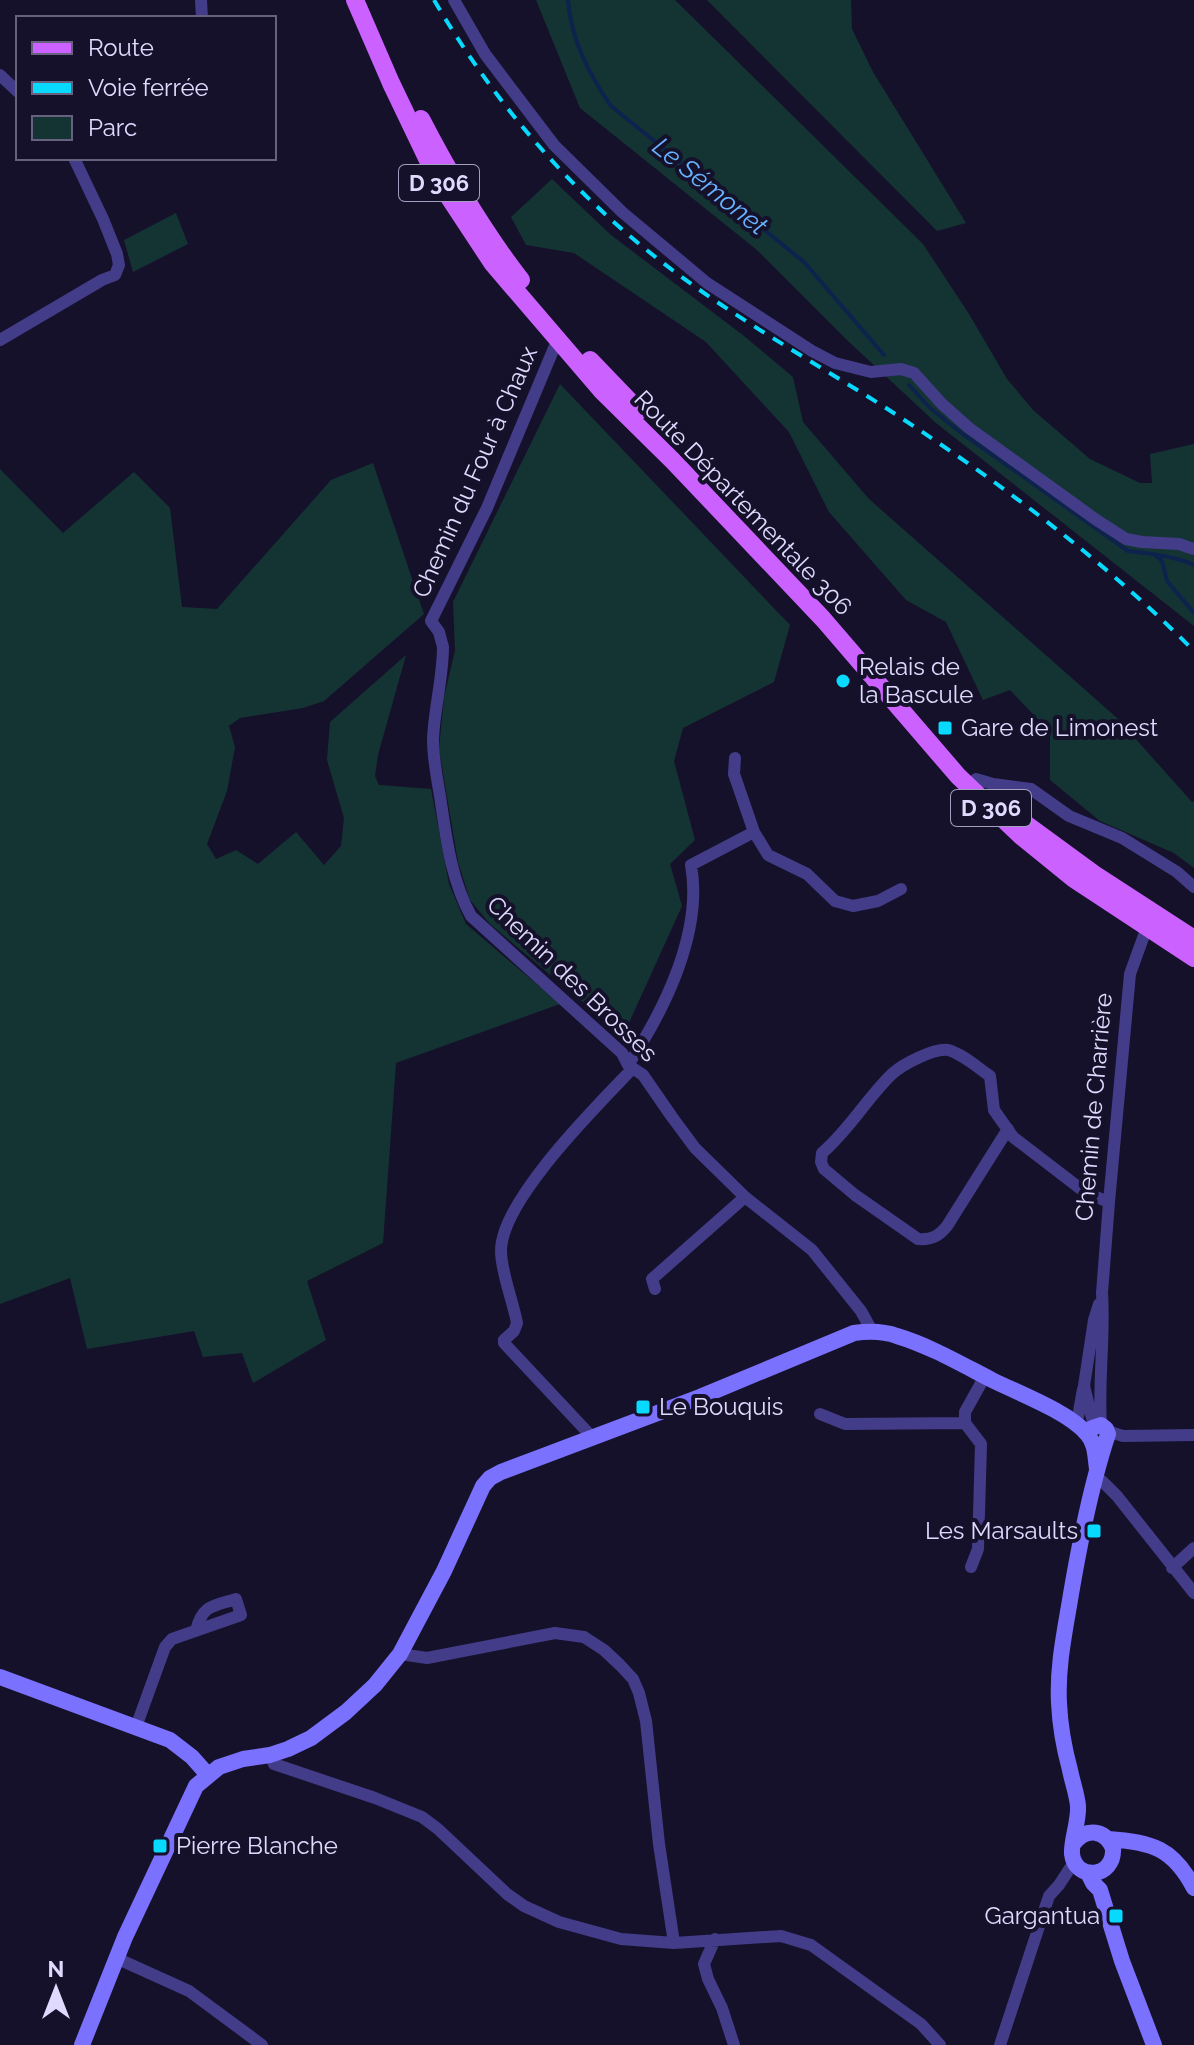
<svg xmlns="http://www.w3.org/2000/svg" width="1194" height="2045" font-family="Raleway,sans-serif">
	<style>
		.green { fill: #143434 }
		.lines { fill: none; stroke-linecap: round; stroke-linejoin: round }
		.stream { stroke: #0d224d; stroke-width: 4 }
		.street { stroke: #423c89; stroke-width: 12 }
		.secondary { stroke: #7b71ff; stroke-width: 16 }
		.primary { stroke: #cb61ff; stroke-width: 18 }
		.rail { stroke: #07dafe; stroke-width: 4; stroke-dasharray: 12 10; stroke-linecap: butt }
		.poi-dot { fill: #07dafe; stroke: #16112a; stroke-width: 3 }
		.labels { text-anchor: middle; stroke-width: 8; stroke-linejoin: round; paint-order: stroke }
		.shield { fill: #16112a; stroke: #a39ebf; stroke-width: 2 }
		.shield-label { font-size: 22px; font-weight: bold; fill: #e0daff }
		.street-label { font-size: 24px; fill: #e0daff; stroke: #16112a }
		.poi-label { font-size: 24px; fill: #e0daff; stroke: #16112a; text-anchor: start }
		.water-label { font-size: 26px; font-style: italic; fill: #68b2ff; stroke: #16112a }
	</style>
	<rect width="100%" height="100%" fill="#16112a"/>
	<path class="green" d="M 536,0 L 675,0 L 923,244 L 969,314 L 1007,379 L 1033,410 L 1090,459 L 1140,483 L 1152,483 L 1150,454 L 1194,444 L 1194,626 L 936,423 L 848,341 L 757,250 L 580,108 Z
		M 707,0 L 851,0 L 852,29 L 873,72 L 966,223 L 937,231 Z
		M 552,179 L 611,235 L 744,336 L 793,377 L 803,422 L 869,499 L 1117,718 L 1192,802 L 1194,801 L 1194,868 L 1174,853 L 1100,821 L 1050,780 L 1050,732 L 1010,690 L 983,700 L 946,622 L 906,600 L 829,512 L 789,432 L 706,342 L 574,253 L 526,245 L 511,217 Z
		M 176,213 L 188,244 L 133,272 L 124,240 Z
		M 560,384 L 790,625 L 774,682 L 683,728 L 674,761 L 695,840 L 670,864 L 682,906 L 623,1036 L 490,924 L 470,900 L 458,862 L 439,749 L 444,697 L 455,651 L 453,602 Z
		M 373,463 L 424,614 L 324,701 L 303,708 L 240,718 L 229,726 L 235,747 L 227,791 L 207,844 L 216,859 L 236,850 L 258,864 L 296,832 L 324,865 L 341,846 L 344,818 L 327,760 L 330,722 L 406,655 L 378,755 L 375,776 L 379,785 L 431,789 L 449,884 L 466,924 L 560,1004 L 396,1063 L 383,1243 L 307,1281 L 326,1340 L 253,1383 L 242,1353 L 203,1357 L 194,1331 L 87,1349 L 70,1278 L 0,1304 L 0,469 L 63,533 L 134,472 L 170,508 L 182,607 L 217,609 L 331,480 Z"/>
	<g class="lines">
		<path class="stream" d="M 568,0 C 571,40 589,74 611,106 L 804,262 L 884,355
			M 909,385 L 929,407 L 960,432 L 1128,551 C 1149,553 1175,556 1194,565
			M 1155,555 L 1162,561 L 1167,581 L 1194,613"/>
		<path class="street" d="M 201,0 L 202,18
			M 454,0 L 485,54 L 554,145 L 622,212 L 707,283 L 812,351 L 835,363 L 871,372 L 901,369 L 914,373 L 942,404 L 969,428 L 1095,519 L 1126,539 L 1142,542 L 1179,544 L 1194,549
			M 0,75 L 18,92
			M 0,340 L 102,280 L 115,275 L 119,265 L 117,254 L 103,219 L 74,158
			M 560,342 L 554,348 L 487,508 L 431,621 L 439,632 L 443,647 C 443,678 434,709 433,740 C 433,759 437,778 440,796 C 446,837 451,880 471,916 L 622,1053 L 628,1065 L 643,1075 L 672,1117 L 695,1148 L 745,1197 L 812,1250 L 861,1311 L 872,1331
			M 735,758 L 734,774 L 754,832 L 768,855 L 807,874 L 835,901 L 853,906 L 878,901 L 901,889
			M 976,779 L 993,784 L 1031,789 L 1069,816 L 1122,838 L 1177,872 L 1194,887
			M 628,1065 C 665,1009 703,932 691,865 L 754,832
			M 1008,1129 L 947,1226 C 939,1236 932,1240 918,1239 L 855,1195 L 824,1169 L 821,1162 L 822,1153 C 849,1130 867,1098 892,1074 C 903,1064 934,1048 948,1050 C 963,1054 978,1068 990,1076 L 994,1110 L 1013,1137 L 1086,1193 L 1109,1202
			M 655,1289 L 652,1279 L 745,1197
			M 820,1414 L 845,1424 L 965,1423
			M 1078,1417 L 1083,1389
			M 1101,1425 C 1098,1381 1105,1337 1102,1293 L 1109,1202 L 1130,974 L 1147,927
			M 1094,1426 L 1084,1386 L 1094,1320 L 1099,1304
			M 1107,1431 L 1123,1436 L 1194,1435
			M 593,1438 L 504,1343 L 504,1340 L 514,1331 L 517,1323 C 513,1301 501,1272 501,1251 C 501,1200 598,1105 633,1068
			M 1094,1479 L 1102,1481 L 1117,1496 L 1194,1593
			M 971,1567 L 978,1549 L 981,1444 L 965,1423 L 965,1412 L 985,1376
			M 1172,1568 L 1194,1548
			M 400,1654 L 427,1658 L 555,1633 L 584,1637 L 604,1650 L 620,1665 L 633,1679 L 639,1693 L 646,1721 L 659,1844 L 674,1943
			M 136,1727 L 165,1647 L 172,1639 L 241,1615 L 236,1599 C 213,1606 202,1605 196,1631
			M 270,1755 L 274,1764 L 375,1798 L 422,1817 L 438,1829 L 507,1894 L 524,1906 L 559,1922 L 621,1939 L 674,1943 L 781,1936 L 811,1945 L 921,2024 L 940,2045
			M 715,1939 L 704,1964 L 708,1979 L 722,2008 L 734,2045
			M 116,1958 L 189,1991 L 262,2045
			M 1000,2045 L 1049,1896 L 1059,1885 L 1074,1862"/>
		<path class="secondary" d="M 0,1677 L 170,1740 L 192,1757 L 208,1775
			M 1108,1839 C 1152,1842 1173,1848 1194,1888
			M 1074,1843 C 1087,1827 1105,1830 1113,1848 C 1115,1879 1075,1881 1072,1854 C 1071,1841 1079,1821 1078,1806 C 1077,1794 1072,1781 1070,1770 C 1064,1748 1060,1726 1059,1703 C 1057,1666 1065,1631 1071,1594 C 1080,1541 1091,1485 1108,1434 L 1106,1429 L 1101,1425 L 1092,1428
			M 1088,1873 L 1093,1883 L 1100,1890 L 1122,1961 L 1154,2045
			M 82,2045 L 125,1937 L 196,1786 L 219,1767 L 243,1759 L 270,1755 L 288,1749 L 311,1738 L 346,1712 L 375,1685 L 400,1654 L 444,1571 L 483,1486 L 490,1478 L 501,1472 L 700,1397 L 854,1333 C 869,1331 883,1331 897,1336 C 930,1346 961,1364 992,1380 C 1018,1393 1069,1412 1087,1434 C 1096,1444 1095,1456 1097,1469"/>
		<path class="primary" d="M 355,0 L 391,83 L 437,179 L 493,264 L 601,390 L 673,461 L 823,619 L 958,776 L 1021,836 L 1074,879 L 1194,958
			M 421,119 C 450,175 482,230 521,280
			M 590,360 L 639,411
			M 1012,814 L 1094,874 L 1194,939"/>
		<path class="rail" d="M 434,0 C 492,99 567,188 658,259 C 729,315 809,359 886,408 C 994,478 1103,559 1194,651"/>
	</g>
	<g class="poi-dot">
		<circle cx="843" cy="681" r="8"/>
		<rect x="937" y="720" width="16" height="16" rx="4"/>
		<rect x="635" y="1399" width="16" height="16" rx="4"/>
		<rect x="1086" y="1523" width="16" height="16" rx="4"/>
		<rect x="152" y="1838" width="16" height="16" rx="4"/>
		<rect x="1108" y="1908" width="16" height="16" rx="4"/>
	</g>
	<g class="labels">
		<g class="shield">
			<rect x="399" y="165" width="80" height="36" rx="6"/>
			<rect x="951" y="790" width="80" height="36" rx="6"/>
		</g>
		<g class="shield-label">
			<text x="439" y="191">D 306</text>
			<text x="991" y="816">D 306</text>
		</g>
		<g class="street-label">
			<text transform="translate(475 472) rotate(-66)" y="8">Chemin du Four à Chaux</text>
			<text transform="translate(743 503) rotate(46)" y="8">Route Départementale 306</text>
			<text transform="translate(572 979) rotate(44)" y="8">Chemin des Brosses</text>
			<text transform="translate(1094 1107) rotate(-85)" y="8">Chemin de Charrière</text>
		</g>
		<g class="poi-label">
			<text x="859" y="675">Relais de<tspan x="859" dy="28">la Bascule</tspan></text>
			<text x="961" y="736">Gare de Limonest</text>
			<text x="659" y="1415">Le Bouquis</text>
			<text x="1078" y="1539" text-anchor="end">Les Marsaults</text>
			<text x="176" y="1854">Pierre Blanche</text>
			<text x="1100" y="1924" text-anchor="end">Gargantua</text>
		</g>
		<g class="water-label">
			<text transform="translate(710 186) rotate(39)" y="9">Le Sémonet</text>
		</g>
	</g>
	<rect x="16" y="16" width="260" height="144" fill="#16112a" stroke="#67617f" stroke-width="2"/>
	<rect x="32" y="42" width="40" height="12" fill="#cb61ff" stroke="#67617f" stroke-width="2"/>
	<text x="88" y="56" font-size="24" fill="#e0daff">Route</text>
	<rect x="32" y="82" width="40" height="12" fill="#07dafe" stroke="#67617f" stroke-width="2"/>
	<text x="88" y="96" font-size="24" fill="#e0daff">Voie ferrée</text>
	<rect x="32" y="116" width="40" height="24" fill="#143434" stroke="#67617f" stroke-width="2"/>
	<text x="88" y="136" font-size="24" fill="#e0daff">Parc</text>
	<g transform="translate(56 1989)" stroke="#16112a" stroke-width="6" paint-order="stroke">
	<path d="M0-6L14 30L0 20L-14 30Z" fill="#e0daff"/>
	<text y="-12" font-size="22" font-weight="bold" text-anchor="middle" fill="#e0daff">N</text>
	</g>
</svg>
